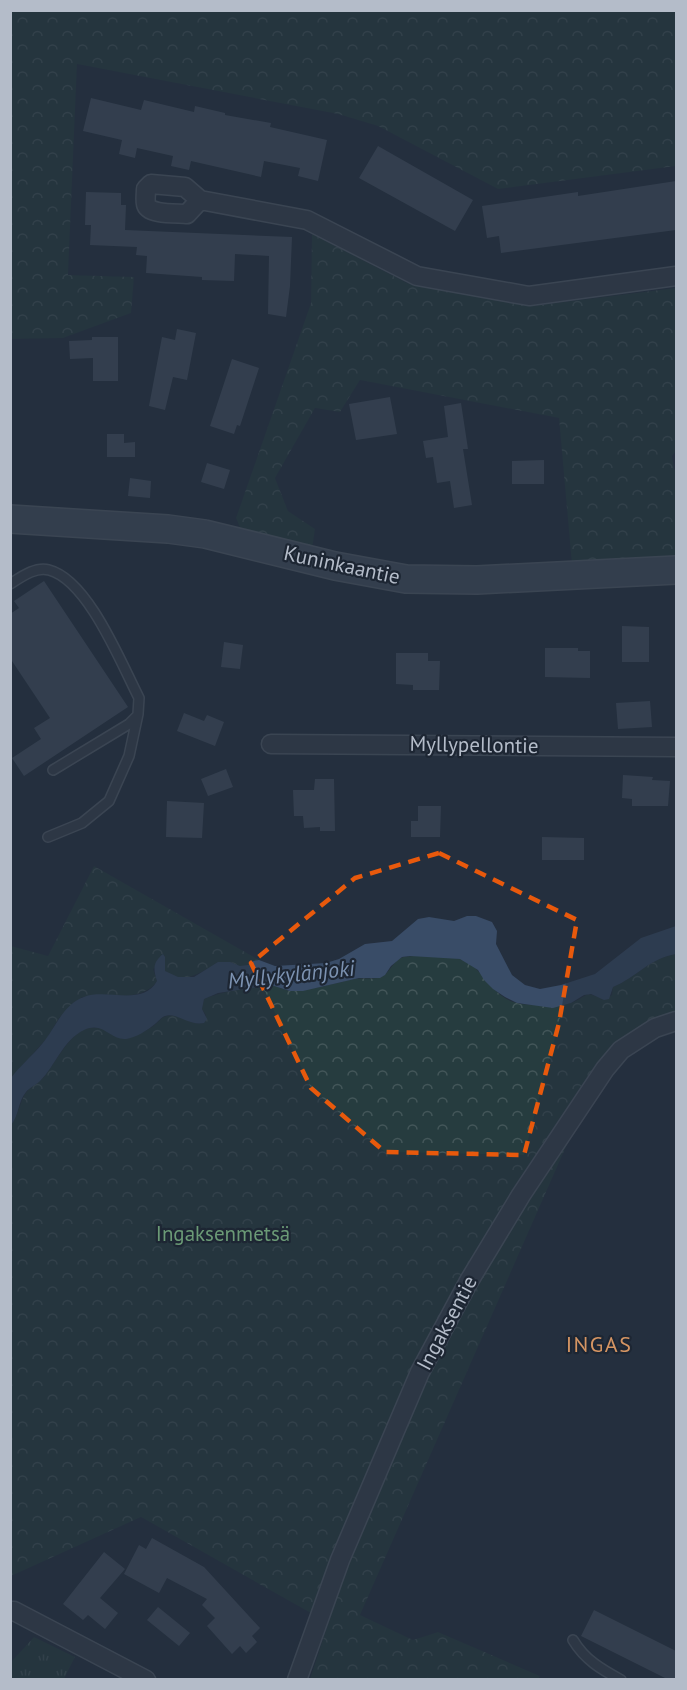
<svg xmlns="http://www.w3.org/2000/svg" width="687" height="1690" font-family="'PT Sans',sans-serif">
	<style>
		.grass { fill: url(#grass-tufts) }
		.forest { fill: url(#forest-crowns) }
		.water { fill: #394c67 }
		.building { fill: #455162 }
		.lines { fill: none; stroke-linecap: round; stroke-linejoin: round }
		.service-casing { stroke: #565f6c; stroke-width: 12 }
		.minor-casing { stroke: #565f6c; stroke-width: 21 }
		.secondary-casing { stroke: #565f6c; stroke-width: 30 }
		.service { stroke: #38414e; stroke-width: 9 }
		.minor { stroke: #38414e; stroke-width: 18 }
		.secondary { stroke: #465061; stroke-width: 27 }
		.marked { fill: none; stroke: #e8590c; stroke-width: 4.5; stroke-dasharray: 12 8; stroke-linejoin: round }
		.labels { text-anchor: middle; stroke-width: 4.5; stroke-linejoin: round; paint-order: stroke }
		.street-label { font-size: 21px; fill: #b4bcc9; stroke: #1d2633 }
		.park-label { font-size: 21px; fill: #6b9a76; stroke: #1d2633 }
		.water-label { font-size: 22px; font-style: italic; fill: #7c92b1; stroke: #1d2633 }
		.neighbourhood-label { font-size: 22px; letter-spacing: 1.5px; fill: #d59563; stroke: #1d2633 }
	</style>
	<defs>
		<pattern id="grass-tufts" width="24" height="20" patternUnits="userSpaceOnUse" patternTransform="scale(1.5)"><rect width="24" height="20" fill="#263c3f"/><path d="M3 7l-1-3M5 7V3M7 7l1-3M15 17l-1-3M17 17v-4M19 17l1-3" fill="none" stroke="#435659"/></pattern>
		<pattern id="forest-crowns" width="20" height="18" patternUnits="userSpaceOnUse" patternTransform="scale(1.5)"><rect width="20" height="18" fill="#263c3f"/><path d="M2 6a3 3 0 1 1 6 0M12 15a3 3 0 1 1 6 0" fill="none" stroke="#435659"/></pattern>
	</defs>
	<rect width="100%" height="100%" fill="#242f3e"/>
	<path class="grass" d="M 34,1637 L 75,1657 L 64,1679 L 11,1679 L 11,1662 Z"/>
	<path class="forest" d="M 10,11 L 676,11 L 676,166 L 498,189 L 378,126 L 338,114 L 77,64 L 68,275 L 134,277 L 131,313 L 63,338 L 11,339 Z
		M 312,234 L 407,283 L 532,306 L 676,288 L 676,451 L 672,456 L 674,469 L 676,471 L 676,557 L 572,565 L 559,418 L 360,380 L 340,412 L 315,408 L 275,478 L 288,511 L 315,529 L 312,549 L 241,530 L 236,518 L 311,303 Z
		M 94,866 L 259,960 C 252,961 248,967 241,966 C 236,966 233,962 228,962 C 204,964 190,989 165,971 L 165,960 L 153,969 L 157,981 C 145,1001 102,997 82,997 L 59,1018 L 47,1038 L 11,1078 L 11,946 L 48,956 Z
		M 676,954 L 676,1011 L 635,1031 L 579,1117 L 360,1615 L 413,1640 L 438,1632 L 540,1676 L 538,1679 L 310,1679 L 329,1621 L 309,1612 L 141,1517 L 11,1576 L 10,1125 C 18,1116 19,1106 24,1096 C 27,1088 38,1084 44,1077 C 63,1053 80,1008 116,1037 C 130,1037 140,1035 152,1027 C 158,1023 161,1017 167,1016 C 181,1013 188,1026 204,1023 L 206,1015 L 202,1009 L 204,999 C 218,993 255,985 270,985 C 278,986 285,991 292,991 C 313,990 335,983 355,979 C 363,978 370,979 378,978 C 389,976 391,963 401,958 C 410,954 450,957 460,959 C 484,966 490,999 521,1004 C 533,1005 560,1007 571,1003 C 589,997 582,989 604,1000 L 612,995 L 613,987 C 637,977 650,958 676,954 Z"/>
	<path class="water" d="M 467,916 L 476,916 L 492,922 L 497,931 L 496,944 L 512,975 L 525,985 L 540,989 L 561,985 L 595,974 L 641,938 L 676,926 L 676,954 C 650,958 637,977 613,987 L 609,999 L 604,1000 L 591,994 L 584,995 L 571,1003 L 553,1008 L 517,1003 L 505,997 L 493,989 L 484,980 L 478,970 L 460,959 L 410,956 L 402,957 L 391,966 L 385,975 L 380,978 L 359,978 L 303,991 L 290,991 L 271,985 L 218,993 L 204,999 L 202,1009 L 207,1019 L 204,1023 C 188,1026 177,1012 165,1016 C 161,1017 158,1022 155,1024 C 148,1030 135,1038 126,1039 C 109,1040 104,1021 84,1030 C 63,1040 56,1065 40,1081 C 36,1085 29,1088 26,1092 C 18,1101 19,1116 11,1125 L 11,1078 C 20,1066 32,1056 42,1044 C 55,1029 63,1004 84,997 C 106,988 143,1007 157,981 C 153,969 153,962 163,954 L 165,957 L 165,971 L 178,977 L 194,977 L 218,962 L 230,962 L 240,966 L 248,965 L 253,961 L 259,960 L 275,966 L 326,963 L 339,959 L 365,944 L 392,941 L 418,919 L 429,917 L 454,921 Z"/>
	<path class="building" d="M 91,98 L 141,110 L 144,100 L 194,112 L 195,106 L 225,113 L 225,115 L 271,123 L 270,127 L 327,140 L 318,181 L 298,176 L 300,168 L 264,161 L 261,177 L 191,161 L 189,170 L 171,166 L 173,156 L 137,148 L 135,158 L 119,154 L 122,140 L 83,131 Z
		M 378,146 L 473,200 L 455,231 L 359,178 Z
		M 676,181 L 676,230 L 501,253 L 499,236 L 487,238 L 482,206 L 578,192 L 578,196 Z
		M 86,192 L 121,193 L 121,205 L 126,205 L 125,230 L 292,237 L 290,286 L 286,317 L 268,314 L 269,256 L 235,254 L 234,281 L 202,280 L 202,277 L 146,273 L 147,256 L 136,255 L 137,247 L 90,245 L 91,225 L 85,225 Z
		M 177,329 L 196,333 L 187,380 L 173,377 L 165,410 L 149,406 L 162,337 L 175,340 Z
		M 92,337 L 118,337 L 118,381 L 93,381 L 93,358 L 70,359 L 69,341 L 92,340 Z
		M 232,359 L 259,368 L 240,426 L 237,425 L 234,434 L 210,426 Z
		M 390,397 L 397,434 L 356,440 L 349,404 Z
		M 461,403 L 468,449 L 463,449 L 472,505 L 454,508 L 450,481 L 437,483 L 433,457 L 426,458 L 423,441 L 448,437 L 444,406 Z
		M 107,434 L 124,434 L 124,443 L 135,442 L 135,457 L 107,457 Z
		M 544,460 L 544,484 L 512,484 L 512,461 Z
		M 207,463 L 230,470 L 224,489 L 201,482 Z
		M 130,478 L 151,481 L 150,498 L 128,496 Z
		M 44,581 L 128,707 L 24,776 L 12,758 L 41,739 L 34,728 L 50,718 L 10,658 L 10,614 L 19,608 L 14,601 Z
		M 622,626 L 649,627 L 649,662 L 622,662 Z
		M 224,642 L 243,645 L 240,669 L 221,667 Z
		M 545,648 L 578,648 L 578,651 L 590,651 L 590,678 L 545,677 Z
		M 396,653 L 428,653 L 428,661 L 440,661 L 439,690 L 413,690 L 413,685 L 396,684 Z
		M 650,701 L 652,727 L 618,729 L 616,703 Z
		M 184,713 L 204,721 L 207,715 L 224,722 L 215,746 L 177,731 Z
		M 226,769 L 233,787 L 208,796 L 201,779 Z
		M 623,775 L 653,777 L 652,780 L 670,781 L 668,806 L 632,806 L 632,799 L 622,798 Z
		M 315,779 L 334,779 L 335,831 L 320,831 L 320,827 L 304,828 L 303,816 L 294,816 L 293,790 L 314,790 Z
		M 167,801 L 204,803 L 202,838 L 166,837 Z
		M 418,806 L 441,806 L 440,837 L 411,837 L 411,821 L 418,821 Z
		M 542,837 L 584,838 L 584,860 L 542,860 Z
		M 152,1538 L 204,1567 L 260,1628 L 252,1636 L 257,1642 L 246,1653 L 240,1646 L 232,1654 L 207,1626 L 215,1618 L 202,1605 L 207,1599 L 167,1578 L 159,1593 L 124,1574 L 139,1545 L 146,1549 Z
		M 104,1552 L 125,1569 L 100,1598 L 118,1613 L 105,1629 L 88,1615 L 83,1620 L 63,1604 Z
		M 158,1607 L 190,1633 L 179,1646 L 147,1620 Z
		M 594,1610 L 676,1651 L 676,1680 L 669,1680 L 581,1636 Z"/>
	<g class="lines">
		<defs>
			<path id="service" d="M 10,584 C 21,577 36,566 49,570 C 88,580 121,663 139,698 L 138,714 L 129,756 L 109,801 L 82,823 L 48,837
				M 53,770 L 129,724 L 137,716
				M 573,1640 C 585,1660 601,1669 621,1680"/>
			<path id="minor" d="M 200,200 L 187,214 C 177,213 148,215 146,204 C 145,200 146,194 146,189 L 151,184 L 185,187 L 200,200 L 307,220 L 417,276 L 529,296 L 676,276
				M 271,744 L 676,747
				M 10,1611 L 14,1611 L 146,1680
				M 297,1680 L 340,1560 L 420,1372 L 469,1281 L 521,1195 L 605,1069 L 621,1050 L 655,1028 L 676,1021"/>
			<path id="secondary" d="M 10,519 L 168,529 L 205,534 L 335,566 L 406,579 L 477,580 L 676,570"/>
		</defs>
		<use href="#service" class="service-casing"/>
		<use href="#minor" class="minor-casing"/>
		<use href="#secondary" class="secondary-casing"/>
		<use href="#service" class="service"/>
		<use href="#minor" class="minor"/>
		<use href="#secondary" class="secondary"/>
	</g>
	<path d="M0 0H687V1690H0ZM 439,853 L 577,920 L 559,1023 L 524,1155 L 385,1152 L 311,1088 L 251,963 L 355,878 Z" fill="#242f3e" fill-opacity=".55" fill-rule="evenodd"/>
	<path class="marked" d="M 439,853 L 577,920 L 559,1023 L 524,1155 L 385,1152 L 311,1088 L 251,963 L 355,878 Z"/>
	<g class="labels">
		<g class="street-label">
			<text transform="translate(342 565) rotate(12)" y="7">Kuninkaantie</text>
			<text transform="translate(474 745) rotate(1)" y="7">Myllypellontie</text>
			<text transform="translate(447 1323) rotate(-62)" y="7">Ingaksentie</text>
		</g>
		<g class="park-label">
			<text x="223" y="1241">Ingaksenmetsä</text>
		</g>
		<g class="water-label">
			<text transform="translate(291 974) rotate(-6)" y="8">Myllykylänjoki</text>
		</g>
		<g class="neighbourhood-label">
			<text x="599" y="1352">INGAS</text>
		</g>
	</g>
	<rect width="687" height="1690" fill="none" stroke="#b4bcc9" stroke-width="24"/>
</svg>
